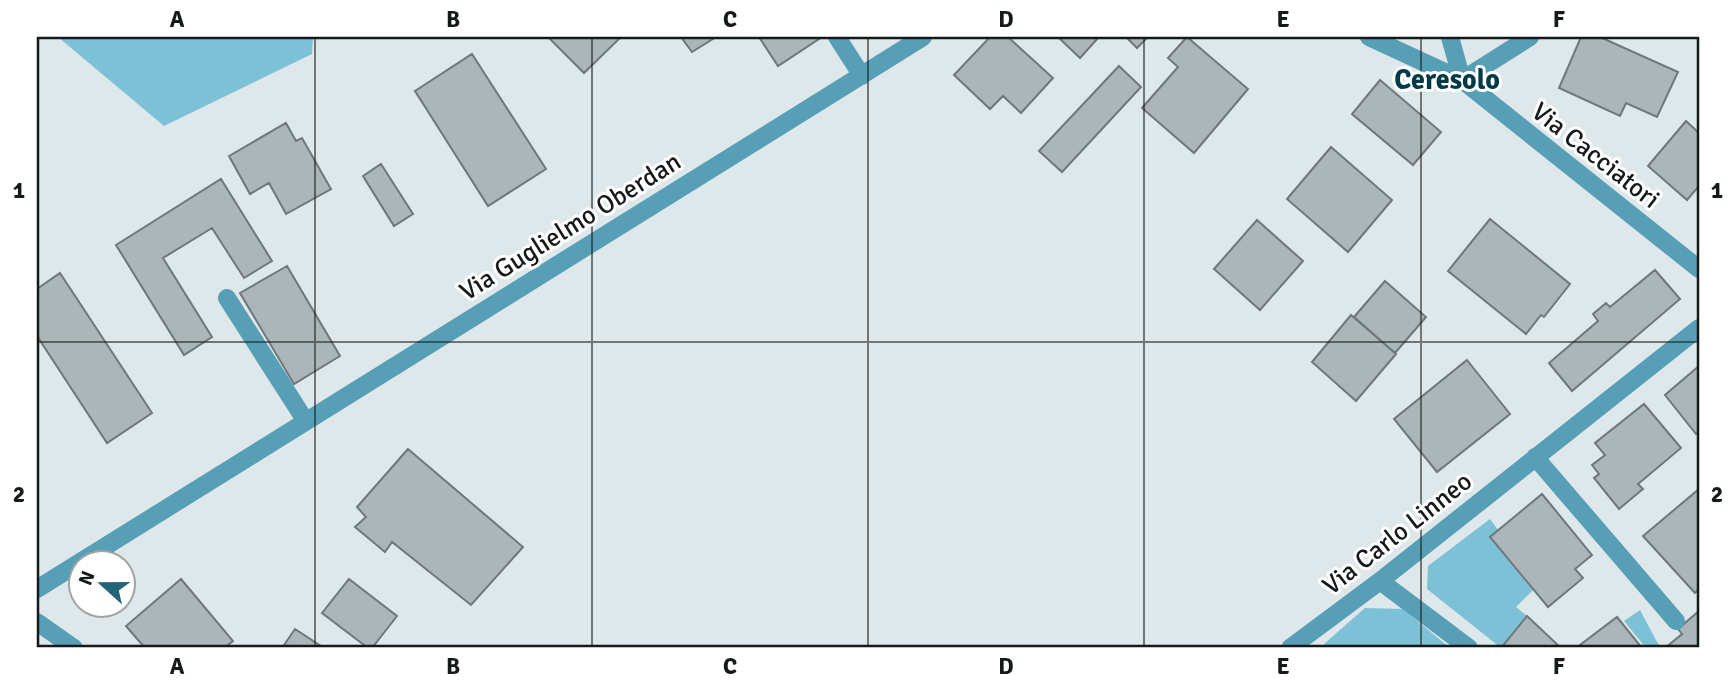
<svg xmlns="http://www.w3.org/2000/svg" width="1736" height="685" font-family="Signika,sans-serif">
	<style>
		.green { fill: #7dc1d7 }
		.building { fill: #acb5b8; stroke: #6f777a; stroke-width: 2 }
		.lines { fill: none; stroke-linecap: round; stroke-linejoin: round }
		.minor { stroke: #569fb6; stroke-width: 18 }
		.grid { fill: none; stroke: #16191a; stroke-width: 2; stroke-opacity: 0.55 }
		.labels { text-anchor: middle; stroke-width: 6; stroke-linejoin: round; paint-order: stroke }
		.street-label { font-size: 26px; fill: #16191a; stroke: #fff }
		.neighbourhood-label { font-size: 28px; font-weight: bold; fill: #003a49; stroke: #fff }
		.neatline { fill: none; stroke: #16191a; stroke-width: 2.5 }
		.grid-label { font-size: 23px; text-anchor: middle; font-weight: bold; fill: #16191a }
	</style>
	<rect width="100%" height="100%" fill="#dee7ea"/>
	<path class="green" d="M 58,37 L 313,37 L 312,54 L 164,126 Z
		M 1490,519 L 1498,530 L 1490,537 L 1533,590 L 1516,607 L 1527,616 L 1501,648 L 1427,589 L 1428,566 Z
		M 1365,608 L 1403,609 L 1450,648 L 1328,648 L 1324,644 Z
		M 1640,610 L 1657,642 L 1662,648 L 1646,648 L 1624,621 Z"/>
	<path class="building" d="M 548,37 L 616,37 L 619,39 L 584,73 Z
		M 681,37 L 716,37 L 692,52 Z
		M 759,37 L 822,37 L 778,66 Z
		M 990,37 L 1008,37 L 1053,78 L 1021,113 L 1003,96 L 990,109 L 954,75 Z
		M 1058,37 L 1099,37 L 1080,58 Z
		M 1126,37 L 1148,37 L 1137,48 Z
		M 1187,37 L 1248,89 L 1194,153 L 1142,108 L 1178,67 L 1168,58 Z
		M 1581,37 L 1600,37 L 1678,72 L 1657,117 L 1626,103 L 1620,116 L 1559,88 Z
		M 472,54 L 546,169 L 488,206 L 415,91 Z
		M 1119,66 L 1141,87 L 1062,172 L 1039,151 Z
		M 1380,80 L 1441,132 L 1413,165 L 1352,114 Z
		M 1686,121 L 1699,133 L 1699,186 L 1687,200 L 1648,166 Z
		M 286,123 L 296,141 L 302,138 L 331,189 L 286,214 L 269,183 L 250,194 L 229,156 Z
		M 1331,147 L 1392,200 L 1348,252 L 1287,199 Z
		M 381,164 L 413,214 L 394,226 L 363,176 Z
		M 221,179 L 272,261 L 244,278 L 212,228 L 163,258 L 212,337 L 184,355 L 116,245 Z
		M 1490,219 L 1570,284 L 1544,317 L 1541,315 L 1526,334 L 1448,271 Z
		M 1257,220 L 1303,261 L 1260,310 L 1214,269 Z
		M 287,266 L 340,356 L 294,384 L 240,293 Z
		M 1655,270 L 1680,299 L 1572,391 L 1549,363 L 1598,321 L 1593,314 L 1606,303 L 1610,307 Z
		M 60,273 L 152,413 L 107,443 L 37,336 L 37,289 Z
		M 1385,281 L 1426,317 L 1395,353 L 1354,317 Z
		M 1351,315 L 1396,354 L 1356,401 L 1312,362 Z
		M 1467,360 L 1510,414 L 1437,472 L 1394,419 Z
		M 1699,366 L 1699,432 L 1696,434 L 1665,395 Z
		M 1644,404 L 1681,448 L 1638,484 L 1643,489 L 1619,509 L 1594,478 L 1599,474 L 1592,465 L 1605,455 L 1595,443 Z
		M 408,449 L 523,547 L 471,605 L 392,542 L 385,552 L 355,527 L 366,517 L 357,507 Z
		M 1699,489 L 1699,589 L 1695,593 L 1643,536 Z
		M 1542,494 L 1592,555 L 1575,569 L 1583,578 L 1548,607 L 1490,537 Z
		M 181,579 L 233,641 L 224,648 L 145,648 L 126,626 Z
		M 349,579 L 397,616 L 372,648 L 368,648 L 322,613 Z
		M 1699,611 L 1699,648 L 1665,648 L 1682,634 L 1678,629 Z
		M 1527,616 L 1561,648 L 1501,648 Z
		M 1617,617 L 1642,648 L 1576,648 Z
		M 295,629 L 324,648 L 282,648 Z"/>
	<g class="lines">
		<path class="minor" d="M 837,37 L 862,76
			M 1369,37 L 1462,80 L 1699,269
			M 1450,37 L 1462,80
			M 1462,80 L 1530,37
			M 227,298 L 305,420
			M 1535,457 L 1676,621
			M 1380,581 L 1469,648
			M 37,589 L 923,37
			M 37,622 L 74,648
			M 1290,648 L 1380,581 L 1699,328"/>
	</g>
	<path class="grid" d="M 315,37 L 315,648M 592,37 L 592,648M 868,37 L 868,648M 1144,37 L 1144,648M 1421,37 L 1421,648M 37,342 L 1699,342"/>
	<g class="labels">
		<g class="street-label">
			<text transform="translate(1596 155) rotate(38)" y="9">Via Cacciatori</text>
			<text transform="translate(570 226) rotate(-32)" y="9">Via Guglielmo Oberdan</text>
			<text transform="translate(1397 533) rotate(-38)" y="9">Via Carlo Linneo</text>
		</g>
		<g class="neighbourhood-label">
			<text x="1447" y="89">Ceresolo</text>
		</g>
	</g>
	<rect width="1736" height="685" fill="none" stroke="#ffffff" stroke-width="77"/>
	<g transform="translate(102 584) rotate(291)"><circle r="33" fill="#ffffff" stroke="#a2a3a3" stroke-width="2"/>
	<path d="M0-5L12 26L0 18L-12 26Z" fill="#236578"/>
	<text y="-10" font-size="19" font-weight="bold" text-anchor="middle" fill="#16191a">N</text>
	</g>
	<rect x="38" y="38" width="1660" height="608" class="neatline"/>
	<g class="grid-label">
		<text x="177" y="27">A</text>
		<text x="453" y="27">B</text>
		<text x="730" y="27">C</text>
		<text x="1006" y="27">D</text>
		<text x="1283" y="27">E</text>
		<text x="1559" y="27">F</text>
		<text x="19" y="198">1</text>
		<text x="1717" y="198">1</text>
		<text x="19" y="502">2</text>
		<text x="1717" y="502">2</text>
		<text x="177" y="674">A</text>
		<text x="453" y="674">B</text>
		<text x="730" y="674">C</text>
		<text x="1006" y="674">D</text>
		<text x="1283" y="674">E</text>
		<text x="1559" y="674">F</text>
	</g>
</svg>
